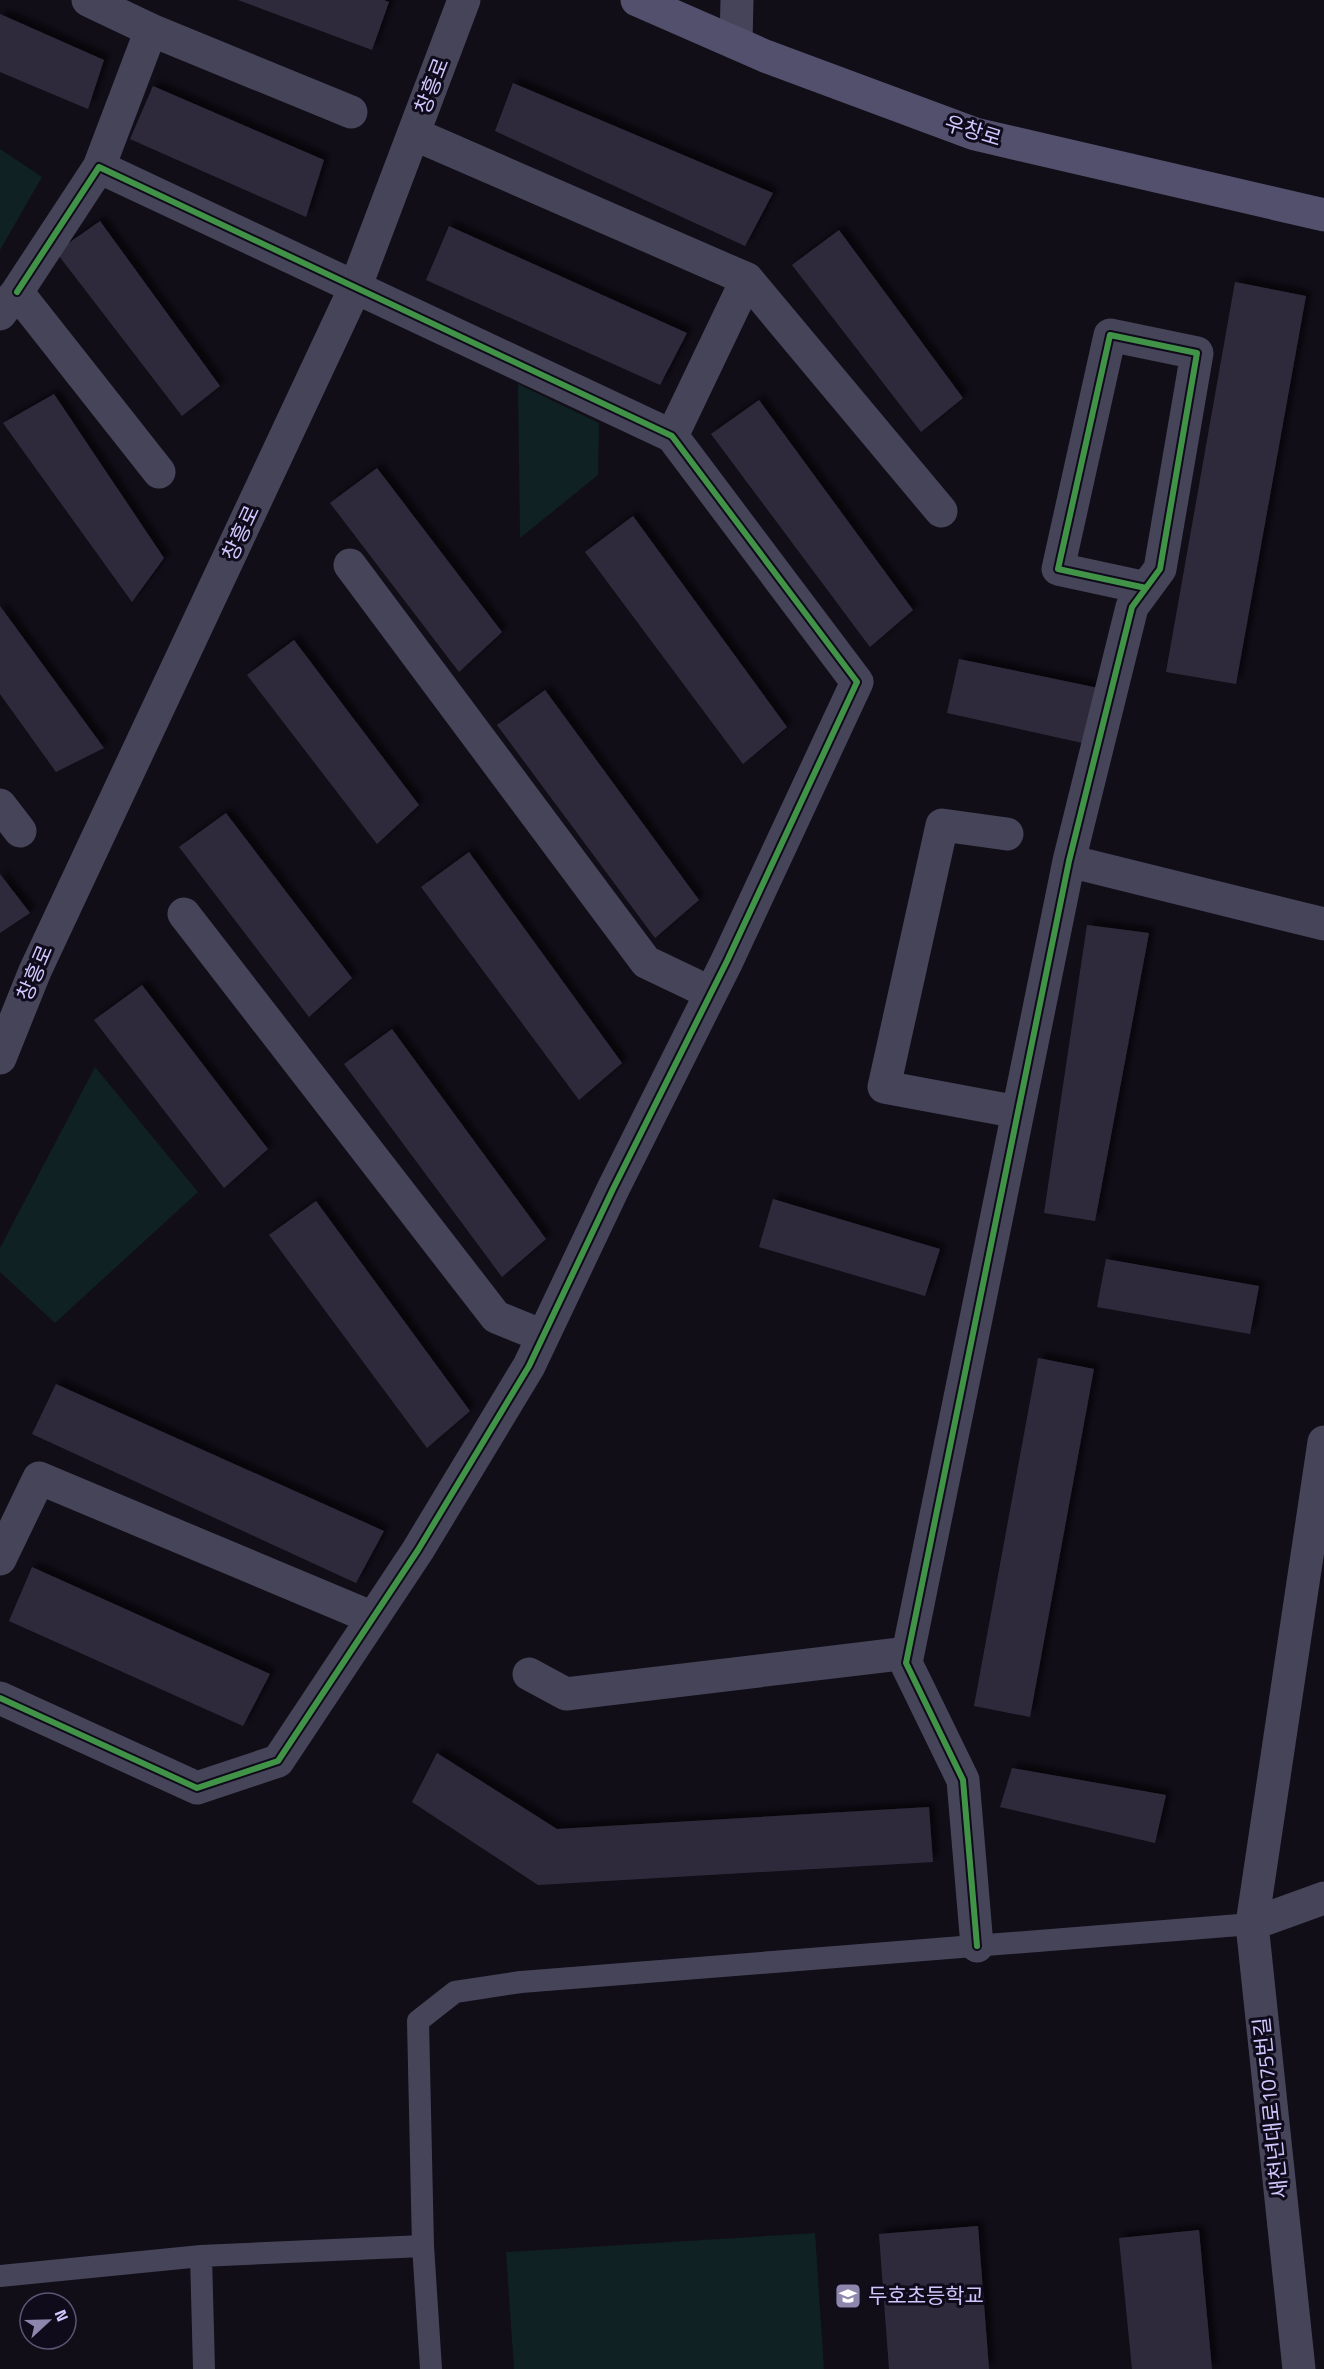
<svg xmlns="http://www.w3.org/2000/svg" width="1324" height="2369" font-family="'Titillium Web','Noto Sans KR',sans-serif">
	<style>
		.green { fill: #0f2123 }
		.building { fill: #2f2b3b; filter: url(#shadow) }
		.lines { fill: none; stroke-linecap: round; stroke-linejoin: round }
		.service { stroke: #464459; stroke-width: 22 }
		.minor { stroke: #464459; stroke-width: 33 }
		.secondary { stroke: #52506c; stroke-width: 33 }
		.cycleway-casing { stroke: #0f0b1b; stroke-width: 10 }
		.cycleway { stroke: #419447; stroke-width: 6 }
		.labels { text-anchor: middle; stroke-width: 6; stroke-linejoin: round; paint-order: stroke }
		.street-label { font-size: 21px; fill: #d0c7fd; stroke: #0f0b1b }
		.poi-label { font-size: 21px; fill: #d0c7fd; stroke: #0f0b1b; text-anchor: start }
	</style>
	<defs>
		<filter id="shadow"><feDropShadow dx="5.5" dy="-5.5" stdDeviation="3" flood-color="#0009"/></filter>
	</defs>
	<rect width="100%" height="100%" fill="#110e18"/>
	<path class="green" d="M 0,149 L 42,177 L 0,250 Z
		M 518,384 L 599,423 L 598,475 L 520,538 Z
		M 95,1067 L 198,1192 L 55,1323 L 0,1272 L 0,1248 Z
		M 815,2233 L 824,2369 L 514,2369 L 506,2252 Z"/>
	<path class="building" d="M 238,0 L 384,0 L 389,2 L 372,50 Z
		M 0,14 L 104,60 L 88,109 L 0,72 Z
		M 513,83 L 773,193 L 745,246 L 495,131 Z
		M 153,86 L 324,160 L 306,217 L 130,139 Z
		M 100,221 L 220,386 L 182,416 L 56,252 Z
		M 449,226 L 687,333 L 660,385 L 426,280 Z
		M 839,230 L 963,398 L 921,432 L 792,265 Z
		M 1235,282 L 1306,296 L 1236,684 L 1166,672 Z
		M 54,394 L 164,558 L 132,602 L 3,423 Z
		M 759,400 L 913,610 L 870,647 L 711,434 Z
		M 377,468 L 502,632 L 459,672 L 330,503 Z
		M 633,516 L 787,727 L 743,764 L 585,552 Z
		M 0,606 L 104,748 L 56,772 L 0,694 Z
		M 294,640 L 419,805 L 377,844 L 247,675 Z
		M 959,659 L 1108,690 L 1096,746 L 947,713 Z
		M 545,690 L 699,900 L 655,938 L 497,725 Z
		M 226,813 L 352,978 L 309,1017 L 179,847 Z
		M 469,852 L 622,1063 L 579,1100 L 421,887 Z
		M 0,874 L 30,913 L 0,933 Z
		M 1087,925 L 1149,933 L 1095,1221 L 1044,1213 Z
		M 142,985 L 268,1149 L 224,1188 L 94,1020 Z
		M 392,1029 L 546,1239 L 502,1277 L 344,1064 Z
		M 773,1199 L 940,1249 L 925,1296 L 759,1247 Z
		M 316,1201 L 470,1411 L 427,1448 L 269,1235 Z
		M 1106,1259 L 1259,1286 L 1250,1334 L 1097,1307 Z
		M 1038,1358 L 1094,1369 L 1030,1717 L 974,1706 Z
		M 56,1384 L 384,1531 L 356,1583 L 32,1434 Z
		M 32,1567 L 270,1674 L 243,1726 L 9,1621 Z
		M 437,1753 L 557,1829 L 929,1807 L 933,1862 L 538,1885 L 412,1802 Z
		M 1012,1768 L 1166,1795 L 1155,1843 L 1000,1807 Z
		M 978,2226 L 989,2369 L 889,2369 L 879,2234 Z
		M 1199,2230 L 1212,2369 L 1132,2369 L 1119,2238 Z"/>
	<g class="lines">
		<path class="service" d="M 201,2256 L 204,2369
			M 0,2276 L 201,2256 L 423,2246
			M 431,2369 L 423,2246 L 418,2021 L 455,1992 L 521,1982 L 1252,1924"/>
		<path class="minor" d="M 88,0 L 151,30
			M 736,43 L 737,0
			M 414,134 L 747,279 L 672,436
			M 99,167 L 151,30 L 351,112
			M 747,279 L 941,511
			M 0,314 L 17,292 L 159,472
			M 350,565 L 646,962 L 711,993
			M 0,805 L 20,831
			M 1007,834 L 942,825 L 884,1087 L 1018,1112
			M 1069,861 L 1324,924
			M 184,914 L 496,1317 L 543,1336
			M 0,1058 L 35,971 L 355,288 L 464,0
			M 0,1559 L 39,1478 L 373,1618
			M 529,1674 L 566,1694 L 908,1653
			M 0,1698 L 197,1788 L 278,1761 L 418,1550 L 529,1366 L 613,1189 L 727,961 L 857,682 L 672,436 L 99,167 L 17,292
			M 1252,1924 L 1324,1898
			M 977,1946 L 963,1780 L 906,1663 L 1069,861 L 1132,607 L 1160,569 L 1197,353 L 1110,335 L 1058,569 L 1146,588
			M 1299,2369 L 1252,1924 L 1324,1442"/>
		<path class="secondary" d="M 637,0 L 765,56 L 975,134 L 1324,215"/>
		<defs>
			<path id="cycleway" d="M 0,1698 L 197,1788 L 278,1761 L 418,1550 L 529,1366 L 613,1189 L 727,961 L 857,682 L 672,436 L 99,167 L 17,292
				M 977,1946 L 963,1780 L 906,1663 L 1069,861 L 1132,607 L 1160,569 L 1197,353 L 1110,335 L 1058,569 L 1146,588"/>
		</defs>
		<use href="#cycleway" class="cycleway-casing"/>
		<use href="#cycleway" class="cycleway"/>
	</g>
	<defs>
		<symbol id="school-square" viewBox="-11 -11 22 22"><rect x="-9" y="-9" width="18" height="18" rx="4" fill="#8d86ad" stroke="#0f0b1b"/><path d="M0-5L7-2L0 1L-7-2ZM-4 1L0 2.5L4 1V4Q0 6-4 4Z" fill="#fff"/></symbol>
	</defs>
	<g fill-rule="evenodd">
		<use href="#school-square" x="833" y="2281" width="30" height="30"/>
	</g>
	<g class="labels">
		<g class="street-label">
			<text transform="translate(432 86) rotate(-69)" y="7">창흥로</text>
			<text transform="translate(973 131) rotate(17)" y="7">우창로</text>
			<text transform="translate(241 533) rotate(-65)" y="7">창흥로</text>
			<text transform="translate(35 973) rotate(-67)" y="7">창흥로</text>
			<text transform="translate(1271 2108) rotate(-96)" y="7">새천년대로1075번길</text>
		</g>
		<g class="poi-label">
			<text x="868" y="2303">두호초등학교</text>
		</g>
	</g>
	<g transform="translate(48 2321) rotate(68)"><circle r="28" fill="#0f0b1b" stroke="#5c5675" stroke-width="1.5"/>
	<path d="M0-4.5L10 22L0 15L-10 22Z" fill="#8d86ad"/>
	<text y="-9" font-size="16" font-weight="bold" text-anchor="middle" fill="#d0c7fd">N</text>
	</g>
</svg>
